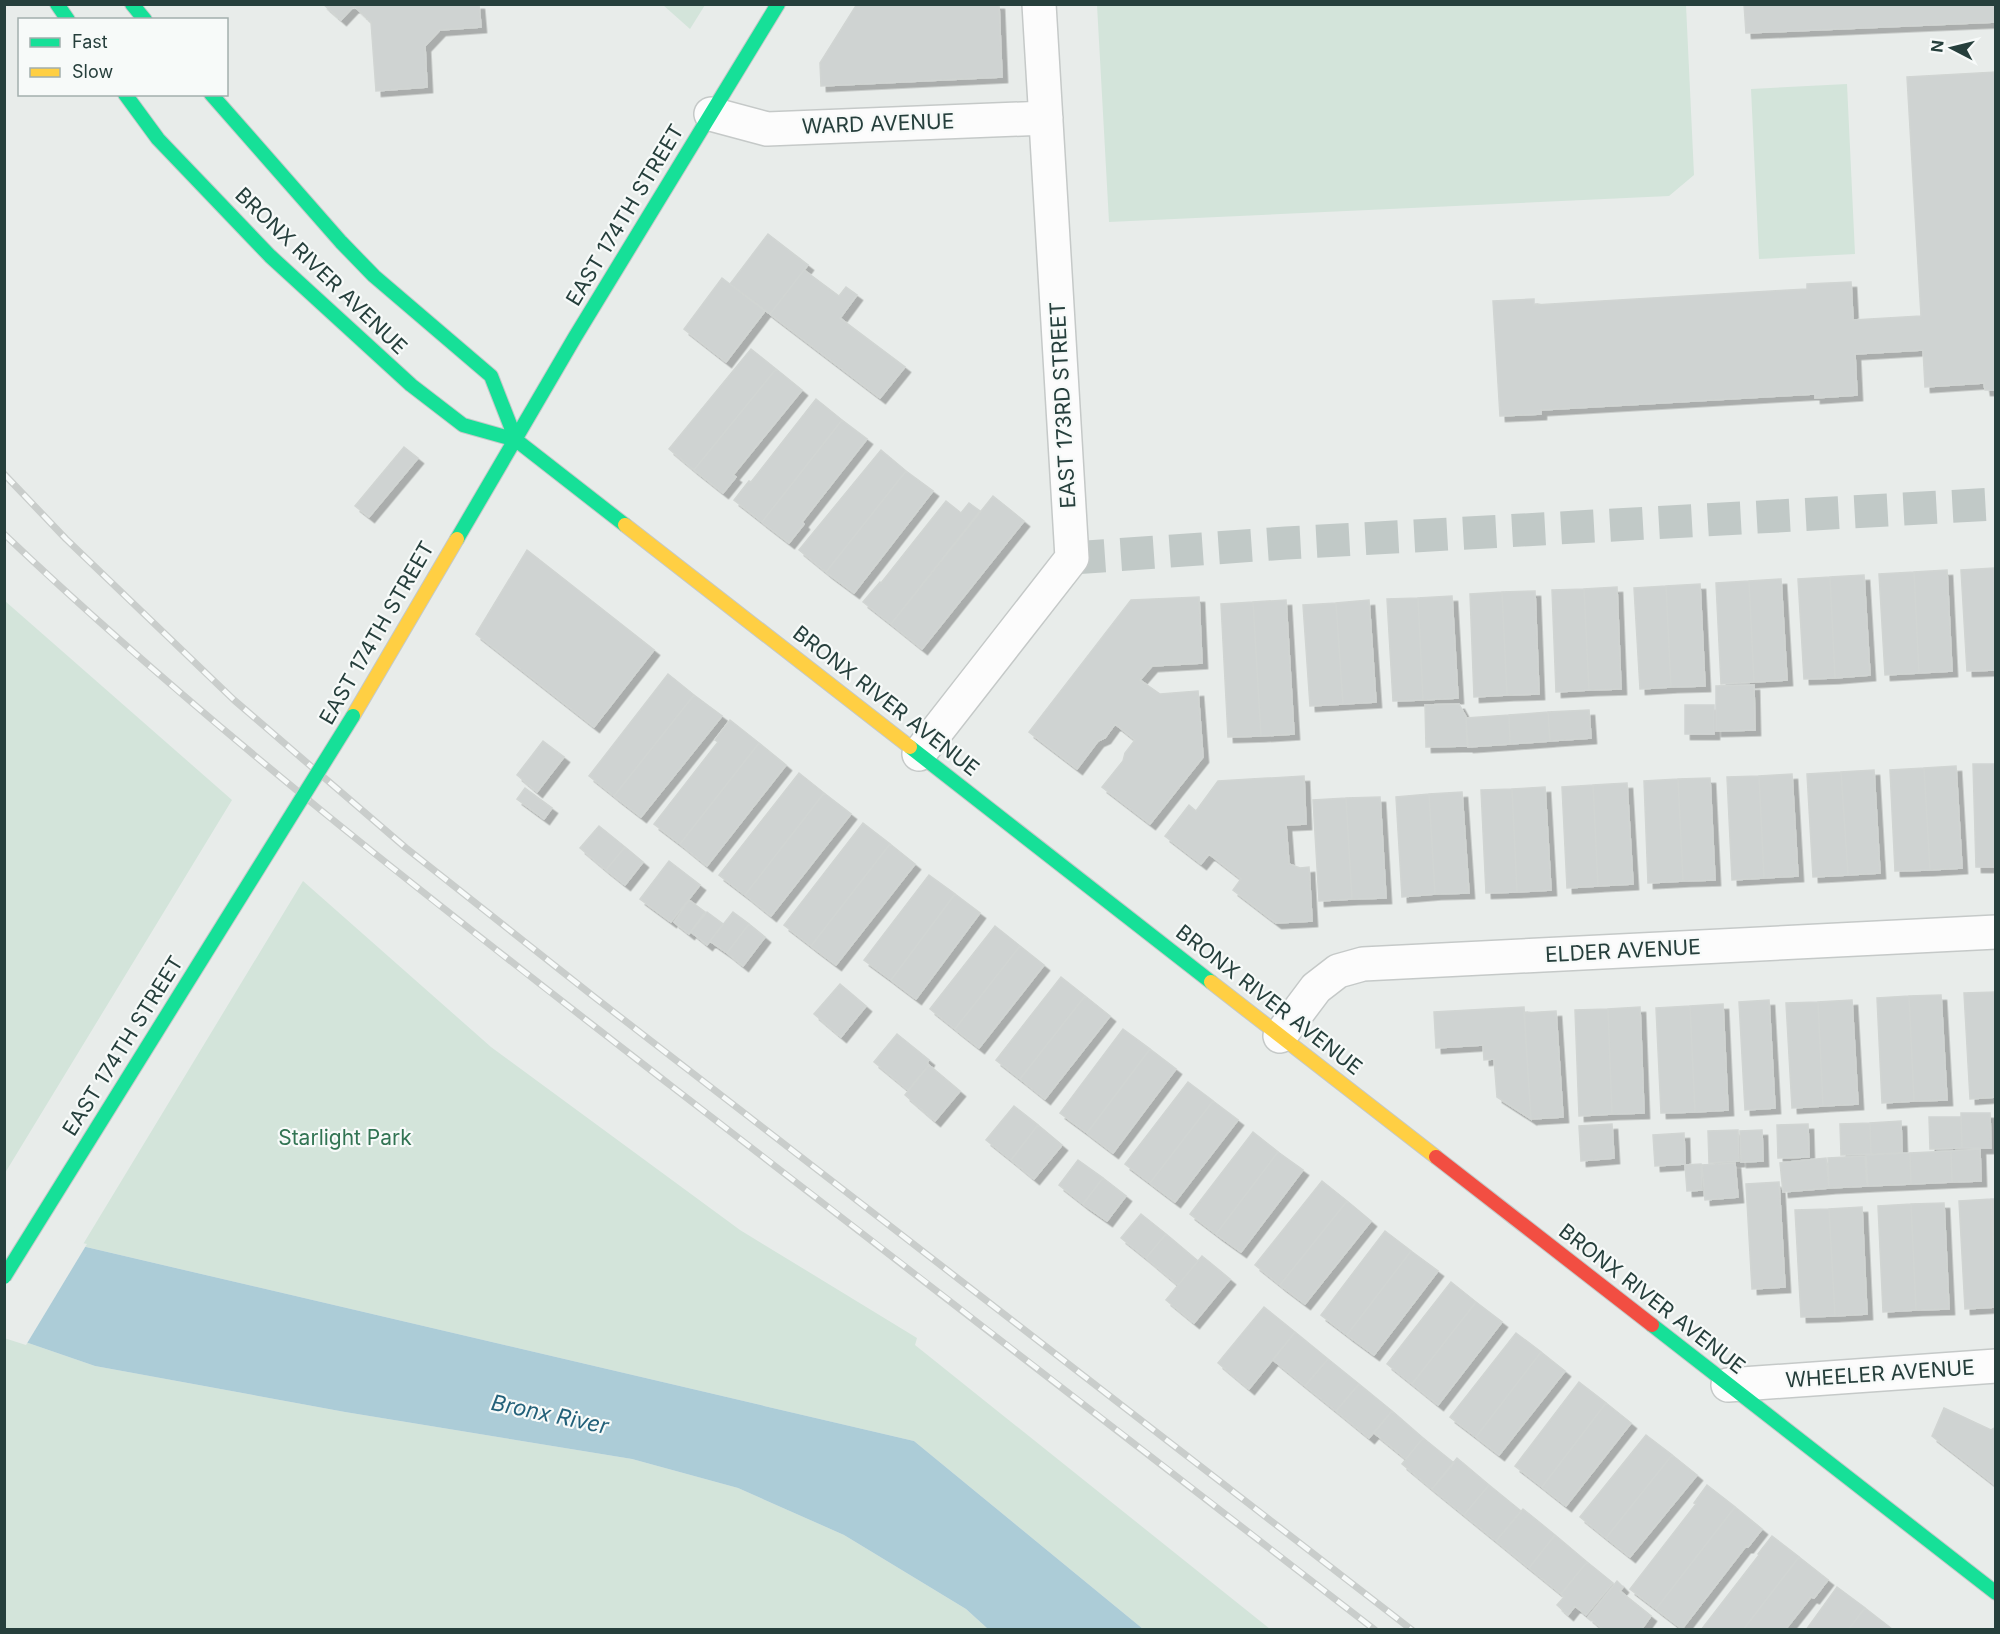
<svg xmlns="http://www.w3.org/2000/svg" width="2000" height="1634" font-family="Inter,sans-serif">
	<style>
		.green { fill: #d3e4da }
		.water { fill: #acccd7 }
		.pier { fill: #e8ecea }
		.building { fill: #cfd3d2; stroke: #d1d5d3; stroke-width: 1.5; filter: url(#shadow) }
		.lines { fill: none; stroke-linecap: round; stroke-linejoin: round }
		.street-tunnel { stroke: #c1c9c7; stroke-width: 33; stroke-dasharray: 33 16; stroke-linecap: butt }
		.street-casing { stroke: #c5c9c8; stroke-width: 36 }
		.fast-casing { stroke: #c4c9c8; stroke-width: 16 }
		.slow-casing { stroke: #c4c9c8; stroke-width: 16 }
		.jam-casing { stroke: #c4c9c8; stroke-width: 16 }
		.street { stroke: #fcfcfc; stroke-width: 33 }
		.fast { stroke: #16e098; stroke-width: 14 }
		.slow { stroke: #ffcf43; stroke-width: 14 }
		.jam { stroke: #f24e42; stroke-width: 14 }
		.rail-casing { stroke: #c9cdcb; stroke-width: 7 }
		.rail { stroke: #f7faf9; stroke-width: 4.5; stroke-dasharray: 14; stroke-linecap: butt }
		.fast-bridge-casing { stroke: #c4c9c8; stroke-width: 16; stroke-linecap: butt }
		.fast-bridge { stroke: #16e098; stroke-width: 14 }
		.labels { text-anchor: middle; stroke-width: 4.5; stroke-linejoin: round; paint-order: stroke }
		.street-label { font-size: 21px; fill: #263f3c; stroke: #f7faf9 }
		.park-label { font-size: 21px; fill: #327453; stroke: #f7faf9 }
		.water-label { font-size: 22px; font-style: italic; fill: #226079; stroke: #f7faf9 }
	</style>
	<defs>
		<filter id="shadow"><feDropShadow dx="5.5" dy="5.5" stdDeviation="0" flood-color="#0004"/></filter>
	</defs>
	<rect width="100%" height="100%" fill="#e8ecea"/>
	<path class="green" d="M 663,5 L 705,5 L 690,29 Z
		M 1097,5 L 1686,5 L 1694,175 L 1669,196 L 1109,222 Z
		M 1847,84 L 1855,254 L 1759,259 L 1751,89 Z
		M 5,601 L 232,800 L 5,1173 Z
		M 303,881 L 491,1047 L 740,1230 L 917,1338 L 915,1345 L 1270,1629 L 1143,1629 L 914,1441 L 82,1246 Z
		M 5,1335 L 95,1366 L 345,1412 L 632,1459 L 738,1488 L 844,1535 L 966,1609 L 988,1629 L 5,1630 Z"/>
	<path class="water" d="M 5,1228 L 914,1441 L 1143,1629 L 988,1629 L 966,1609 L 844,1535 L 738,1488 L 632,1459 L 345,1412 L 95,1366 L 5,1335 Z"/>
	<path class="pier" d="M 4,1225 L 87,1244 L 26,1345 L 4,1338 Z"/>
	<path class="building" d="M 323,4 L 479,4 L 481,27 L 440,30 L 425,46 L 427,87 L 376,91 L 371,22 L 354,6 L 341,20 Z
		M 857,4 L 999,4 L 1002,77 L 821,86 L 820,63 Z
		M 1744,4 L 1996,4 L 1996,22 L 1746,33 Z
		M 1996,72 L 1996,390 L 1985,390 L 1984,383 L 1925,387 L 1923,350 L 1855,354 L 1857,395 L 1815,398 L 1815,394 L 1541,410 L 1541,414 L 1500,416 L 1493,301 L 1534,299 L 1534,305 L 1807,289 L 1807,284 L 1851,282 L 1853,320 L 1921,316 L 1907,77 Z
		M 768,234 L 808,265 L 770,314 L 730,284 Z
		M 804,270 L 839,296 L 846,287 L 857,295 L 840,318 L 905,367 L 880,398 L 770,314 Z
		M 722,278 L 765,311 L 726,362 L 684,329 Z
		M 751,349 L 776,369 L 694,470 L 669,449 Z
		M 776,369 L 802,390 L 733,475 L 736,477 L 723,493 L 694,470 Z
		M 816,399 L 842,420 L 762,522 L 734,500 L 749,481 L 751,482 Z
		M 842,420 L 867,439 L 802,522 L 804,524 L 789,543 L 762,522 Z
		M 404,447 L 418,458 L 369,517 L 355,506 Z
		M 881,450 L 906,471 L 826,572 L 799,550 Z
		M 906,471 L 933,491 L 854,593 L 826,572 Z
		M 993,496 L 1024,521 L 922,649 L 891,624 Z
		M 946,501 L 961,513 L 969,503 L 980,511 L 891,624 L 863,602 L 880,582 L 881,583 Z
		M 527,550 L 654,650 L 594,727 L 476,634 Z
		M 1994,568 L 1996,670 L 1967,671 L 1961,570 Z
		M 1947,570 L 1952,671 L 1919,673 L 1914,572 Z
		M 1914,572 L 1919,673 L 1885,675 L 1879,574 Z
		M 1864,575 L 1870,675 L 1835,678 L 1830,577 Z
		M 1830,577 L 1835,678 L 1804,679 L 1798,579 Z
		M 1781,579 L 1787,680 L 1754,682 L 1749,581 Z
		M 1749,581 L 1754,682 L 1721,684 L 1716,583 Z
		M 1700,584 L 1705,686 L 1671,687 L 1666,586 Z
		M 1666,586 L 1671,687 L 1640,689 L 1634,588 Z
		M 1617,587 L 1621,689 L 1589,690 L 1584,589 Z
		M 1584,589 L 1589,690 L 1556,692 L 1552,590 Z
		M 1535,591 L 1539,694 L 1507,695 L 1502,592 Z
		M 1502,592 L 1507,695 L 1474,697 L 1470,594 Z
		M 1452,596 L 1458,698 L 1423,700 L 1418,598 Z
		M 1199,597 L 1202,663 L 1152,666 L 1140,680 L 1160,694 L 1198,691 L 1203,757 L 1150,824 L 1102,787 L 1123,761 L 1125,753 L 1135,740 L 1115,724 L 1105,738 L 1098,741 L 1077,769 L 1029,732 L 1131,600 Z
		M 1418,598 L 1423,700 L 1393,701 L 1387,599 Z
		M 1286,600 L 1294,734 L 1261,736 L 1253,602 Z
		M 1369,600 L 1376,702 L 1343,704 L 1336,603 Z
		M 1253,602 L 1261,736 L 1228,737 L 1221,604 Z
		M 1336,603 L 1343,704 L 1310,706 L 1303,605 Z
		M 668,674 L 694,695 L 614,796 L 589,776 Z
		M 1754,685 L 1755,730 L 1716,731 L 1716,686 Z
		M 694,695 L 722,716 L 641,817 L 614,796 Z
		M 1459,704 L 1466,717 L 1467,746 L 1426,747 L 1425,705 Z
		M 1685,705 L 1714,705 L 1714,734 L 1685,734 Z
		M 1589,710 L 1591,738 L 1550,741 L 1548,712 Z
		M 1548,712 L 1550,741 L 1510,744 L 1509,715 Z
		M 1509,715 L 1510,744 L 1468,747 L 1466,718 Z
		M 730,720 L 759,743 L 680,844 L 654,824 L 718,742 L 715,740 Z
		M 543,741 L 564,757 L 537,792 L 517,775 Z
		M 759,743 L 786,765 L 707,866 L 680,844 Z
		M 1973,764 L 1996,764 L 1996,867 L 1976,867 Z
		M 1956,766 L 1962,868 L 1930,870 L 1924,768 Z
		M 1924,768 L 1930,870 L 1895,871 L 1890,770 Z
		M 1874,770 L 1880,873 L 1848,875 L 1841,772 Z
		M 1841,772 L 1848,875 L 1813,877 L 1807,774 Z
		M 799,773 L 824,793 L 745,895 L 719,875 Z
		M 1792,774 L 1798,876 L 1764,878 L 1759,776 Z
		M 1304,776 L 1306,824 L 1286,825 L 1289,864 L 1300,868 L 1309,867 L 1312,921 L 1276,923 L 1233,890 L 1241,879 L 1209,854 L 1201,864 L 1165,836 L 1189,805 L 1196,811 L 1218,781 Z
		M 1759,776 L 1764,878 L 1732,880 L 1727,777 Z
		M 1710,778 L 1715,880 L 1683,881 L 1678,779 Z
		M 1678,779 L 1683,881 L 1648,883 L 1644,781 Z
		M 1627,783 L 1633,884 L 1598,886 L 1593,785 Z
		M 1593,785 L 1598,886 L 1567,888 L 1562,787 Z
		M 1545,787 L 1551,890 L 1517,892 L 1512,789 Z
		M 525,788 L 552,808 L 544,819 L 517,799 Z
		M 1512,789 L 1517,892 L 1486,893 L 1481,790 Z
		M 1462,792 L 1469,893 L 1435,894 L 1429,794 Z
		M 824,793 L 851,814 L 771,916 L 745,895 Z
		M 1429,794 L 1435,894 L 1402,897 L 1396,797 Z
		M 1380,797 L 1386,898 L 1352,899 L 1346,798 Z
		M 1346,798 L 1352,899 L 1319,901 L 1313,800 Z
		M 863,823 L 890,844 L 811,946 L 784,925 Z
		M 599,826 L 625,847 L 606,870 L 580,848 Z
		M 890,844 L 915,864 L 836,965 L 811,946 Z
		M 625,847 L 643,862 L 625,885 L 606,870 Z
		M 669,861 L 700,885 L 671,922 L 640,899 Z
		M 929,875 L 955,894 L 891,980 L 864,960 Z
		M 955,894 L 980,913 L 916,999 L 891,980 Z
		M 689,900 L 705,912 L 689,934 L 674,922 Z
		M 707,912 L 723,924 L 707,945 L 691,932 Z
		M 733,912 L 749,924 L 727,953 L 710,941 Z
		M 749,924 L 765,937 L 743,966 L 727,953 Z
		M 995,926 L 1020,946 L 955,1029 L 930,1009 Z
		M 1020,946 L 1044,965 L 979,1048 L 955,1029 Z
		M 1061,977 L 1085,996 L 1020,1079 L 996,1060 Z
		M 840,984 L 866,1006 L 841,1037 L 814,1014 Z
		M 1996,992 L 1996,1097 L 1970,1099 L 1964,993 Z
		M 1941,995 L 1947,1100 L 1914,1101 L 1909,996 Z
		M 1085,996 L 1110,1016 L 1045,1099 L 1020,1079 Z
		M 1909,996 L 1914,1101 L 1882,1103 L 1877,998 Z
		M 1769,1000 L 1775,1108 L 1745,1110 L 1739,1002 Z
		M 1852,1000 L 1858,1104 L 1823,1106 L 1818,1002 Z
		M 1818,1002 L 1823,1106 L 1792,1108 L 1786,1003 Z
		M 1723,1004 L 1728,1110 L 1695,1112 L 1690,1006 Z
		M 1690,1006 L 1695,1112 L 1661,1113 L 1656,1008 Z
		M 1524,1007 L 1527,1057 L 1531,1119 L 1497,1097 L 1494,1059 L 1484,1060 L 1483,1045 L 1436,1048 L 1434,1012 Z
		M 1640,1007 L 1644,1113 L 1612,1114 L 1608,1009 Z
		M 1608,1009 L 1612,1114 L 1579,1116 L 1575,1010 Z
		M 1556,1011 L 1563,1117 L 1531,1119 L 1524,1013 Z
		M 1123,1029 L 1150,1049 L 1087,1133 L 1060,1113 Z
		M 897,1034 L 929,1060 L 927,1063 L 929,1065 L 908,1090 L 874,1062 Z
		M 1150,1049 L 1176,1069 L 1113,1153 L 1087,1133 Z
		M 929,1065 L 960,1091 L 935,1121 L 905,1095 Z
		M 1188,1082 L 1213,1101 L 1150,1183 L 1125,1164 Z
		M 1213,1101 L 1238,1120 L 1175,1202 L 1150,1183 Z
		M 1014,1106 L 1038,1125 L 1011,1160 L 986,1140 Z
		M 1961,1113 L 1990,1113 L 1991,1148 L 1962,1148 Z
		M 1929,1117 L 1961,1117 L 1962,1148 L 1930,1149 Z
		M 1901,1121 L 1902,1153 L 1871,1154 L 1870,1123 Z
		M 1870,1123 L 1871,1154 L 1841,1155 L 1840,1124 Z
		M 1612,1124 L 1614,1158 L 1581,1161 L 1579,1126 Z
		M 1808,1124 L 1809,1157 L 1778,1158 L 1777,1125 Z
		M 1038,1125 L 1062,1145 L 1034,1179 L 1011,1160 Z
		M 1738,1130 L 1739,1161 L 1709,1163 L 1708,1131 Z
		M 1762,1130 L 1763,1161 L 1741,1162 L 1740,1131 Z
		M 1253,1132 L 1278,1152 L 1216,1234 L 1190,1214 Z
		M 1684,1133 L 1685,1164 L 1655,1166 L 1653,1135 Z
		M 1980,1149 L 1981,1181 L 1952,1182 L 1951,1151 Z
		M 1951,1151 L 1952,1182 L 1911,1184 L 1910,1153 Z
		M 1278,1152 L 1303,1170 L 1241,1252 L 1216,1234 Z
		M 1910,1153 L 1911,1184 L 1868,1186 L 1866,1155 Z
		M 1865,1156 L 1867,1186 L 1829,1188 L 1828,1158 Z
		M 1826,1158 L 1829,1188 L 1783,1192 L 1780,1163 Z
		M 1078,1160 L 1103,1178 L 1083,1204 L 1059,1185 Z
		M 1735,1163 L 1738,1197 L 1705,1200 L 1702,1165 Z
		M 1701,1164 L 1702,1190 L 1687,1191 L 1685,1165 Z
		M 1103,1178 L 1126,1196 L 1107,1221 L 1083,1204 Z
		M 1322,1181 L 1347,1201 L 1280,1285 L 1255,1265 Z
		M 1779,1182 L 1785,1287 L 1752,1289 L 1746,1184 Z
		M 1991,1199 L 1996,1199 L 1996,1281 Z
		M 1991,1199 L 1996,1307 L 1965,1309 L 1959,1201 Z
		M 1347,1201 L 1371,1221 L 1305,1304 L 1280,1285 Z
		M 1944,1203 L 1949,1309 L 1916,1310 L 1911,1204 Z
		M 1911,1204 L 1916,1310 L 1883,1312 L 1878,1206 Z
		M 1862,1207 L 1867,1314 L 1835,1316 L 1829,1209 Z
		M 1829,1209 L 1835,1316 L 1801,1317 L 1795,1210 Z
		M 1141,1214 L 1166,1234 L 1146,1258 L 1121,1238 Z
		M 1385,1231 L 1411,1251 L 1347,1335 L 1321,1315 Z
		M 1166,1234 L 1198,1261 L 1178,1285 L 1146,1258 Z
		M 1411,1251 L 1438,1271 L 1374,1355 L 1347,1335 Z
		M 1202,1256 L 1230,1279 L 1194,1323 L 1166,1300 Z
		M 1451,1282 L 1476,1302 L 1412,1384 L 1387,1364 Z
		M 1476,1302 L 1502,1322 L 1438,1405 L 1412,1384 Z
		M 1264,1307 L 1295,1332 L 1249,1389 L 1218,1363 Z
		M 1295,1332 L 1328,1359 L 1305,1386 L 1273,1360 Z
		M 1516,1333 L 1541,1352 L 1476,1437 L 1450,1417 Z
		M 1541,1352 L 1565,1371 L 1499,1455 L 1476,1437 Z
		M 1328,1359 L 1359,1384 L 1336,1411 L 1305,1386 Z
		M 1579,1382 L 1606,1403 L 1542,1487 L 1515,1466 Z
		M 1359,1384 L 1392,1411 L 1369,1438 L 1336,1411 Z
		M 1606,1403 L 1631,1423 L 1566,1506 L 1542,1487 Z
		M 1944,1408 L 1991,1430 L 1996,1427 L 1996,1486 L 1932,1436 Z
		M 1392,1411 L 1423,1438 L 1406,1459 L 1374,1433 Z
		M 1646,1435 L 1672,1455 L 1606,1538 L 1580,1517 Z
		M 1423,1438 L 1454,1463 L 1432,1489 L 1402,1464 Z
		M 1672,1455 L 1697,1475 L 1630,1557 L 1606,1538 Z
		M 1457,1458 L 1489,1485 L 1464,1515 L 1432,1489 Z
		M 1489,1485 L 1521,1511 L 1496,1541 L 1464,1515 Z
		M 1707,1485 L 1735,1507 L 1656,1609 L 1630,1589 L 1696,1504 L 1694,1503 Z
		M 1735,1507 L 1762,1529 L 1748,1547 L 1746,1546 L 1682,1629 L 1656,1609 Z
		M 1523,1509 L 1555,1535 L 1529,1568 L 1496,1541 Z
		M 1555,1535 L 1587,1562 L 1561,1594 L 1529,1568 Z
		M 1772,1536 L 1799,1557 L 1743,1630 L 1701,1630 L 1759,1555 L 1758,1554 Z
		M 1799,1557 L 1828,1580 L 1814,1598 L 1811,1597 L 1785,1630 L 1743,1630 Z
		M 1587,1562 L 1613,1583 L 1586,1615 L 1575,1606 L 1568,1615 L 1557,1605 L 1564,1597 L 1561,1594 Z
		M 1617,1581 L 1623,1587 L 1620,1591 L 1651,1616 L 1641,1630 L 1604,1630 L 1588,1617 Z
		M 1837,1587 L 1865,1608 L 1848,1630 L 1806,1630 Z
		M 1865,1608 L 1892,1629 L 1848,1630 Z"/>
	<g class="lines">
		<path class="street-tunnel" d="M 1072,558 L 1286,543 L 1996,504"/>
		<defs>
			<path id="street" d="M 711,114 L 767,129 L 1046,118
				M 919,754 L 1072,558 L 1039,4
				M 1280,1036 L 1316,988 L 1338,971 L 1363,964 L 1996,932
				M 1728,1385 L 1996,1366"/>
			<path id="fast" d="M 57,4 L 68,20
				M 132,4 L 145,20
				M 125,94 L 158,139 L 270,256 L 411,385 L 463,425 L 516,440 L 625,525
				M 211,94 L 341,242 L 374,276 L 491,376 L 516,440
				M 457,539 L 575,337 L 778,4
				M 910,747 L 1211,982
				M 1652,1325 L 1996,1593"/>
			<path id="slow" d="M 625,525 L 910,747
				M 353,716 L 457,539
				M 1211,982 L 1436,1157"/>
			<path id="jam" d="M 1436,1157 L 1652,1325"/>
		</defs>
		<use href="#street" class="street-casing"/>
		<use href="#fast" class="fast-casing"/>
		<use href="#slow" class="slow-casing"/>
		<use href="#jam" class="jam-casing"/>
		<use href="#street" class="street"/>
		<use href="#fast" class="fast"/>
		<use href="#slow" class="slow"/>
		<use href="#jam" class="jam"/>
		<defs>
			<path id="rail" d="M 4,474 L 66,539 L 234,700 L 406,848 L 593,996 L 1412,1630
				M 4,534 C 213,732 443,909 670,1085 C 905,1266 1140,1448 1375,1630"/>
		</defs>
		<use href="#rail" class="rail-casing"/>
		<use href="#rail" class="rail"/>
		<defs>
			<path id="fast-bridge" d="M 4,1277 L 353,716"/>
		</defs>
		<use href="#fast-bridge" class="fast-bridge-casing"/>
		<use href="#fast-bridge" class="fast-bridge"/>
	</g>
	<g class="labels">
		<g class="street-label">
			<text transform="translate(878 124) rotate(-2)" y="7">WARD AVENUE</text>
			<text transform="translate(625 215) rotate(-59)" y="7">EAST 174TH STREET</text>
			<text transform="translate(321 271) rotate(44)" y="7">BRONX RIVER AVENUE</text>
			<text transform="translate(1063 405) rotate(-93)" y="7">EAST 173RD STREET</text>
			<text transform="translate(377 633) rotate(-60)" y="7">EAST 174TH STREET</text>
			<text transform="translate(886 701) rotate(38)" y="7">BRONX RIVER AVENUE</text>
			<text transform="translate(1623 951) rotate(-3)" y="7">ELDER AVENUE</text>
			<text transform="translate(1269 1000) rotate(38)" y="7">BRONX RIVER AVENUE</text>
			<text transform="translate(123 1046) rotate(-58)" y="7">EAST 174TH STREET</text>
			<text transform="translate(1652 1299) rotate(38)" y="7">BRONX RIVER AVENUE</text>
			<text transform="translate(1880 1374) rotate(-4)" y="7">WHEELER AVENUE</text>
		</g>
		<g class="park-label">
			<text x="345" y="1145">Starlight Park</text>
		</g>
		<g class="water-label">
			<text transform="translate(550 1414) rotate(12)" y="8">Bronx River</text>
		</g>
	</g>
	<rect width="2000" height="1634" fill="none" stroke="#263f3c" stroke-width="12"/>
	<rect x="18" y="18" width="210" height="78" fill="#f7faf9" stroke="#a3afad" stroke-width="1.5"/>
	<rect x="30" y="38" width="30" height="9" fill="#16e098" stroke="#a3afad" stroke-width="1.5"/>
	<text x="72" y="48" font-size="18" fill="#263f3c">Fast</text>
	<rect x="30" y="68" width="30" height="9" fill="#ffcf43" stroke="#a3afad" stroke-width="1.5"/>
	<text x="72" y="78" font-size="18" fill="#263f3c">Slow</text>
	<g transform="translate(1952 48) rotate(277)" stroke="#f7faf9" stroke-width="4.5" paint-order="stroke">
	<path d="M0-4.5L10 22L0 15L-10 22Z" fill="#263f3c"/>
	<text y="-9" font-size="16" font-weight="bold" text-anchor="middle" fill="#263f3c">N</text>
	</g>
</svg>
